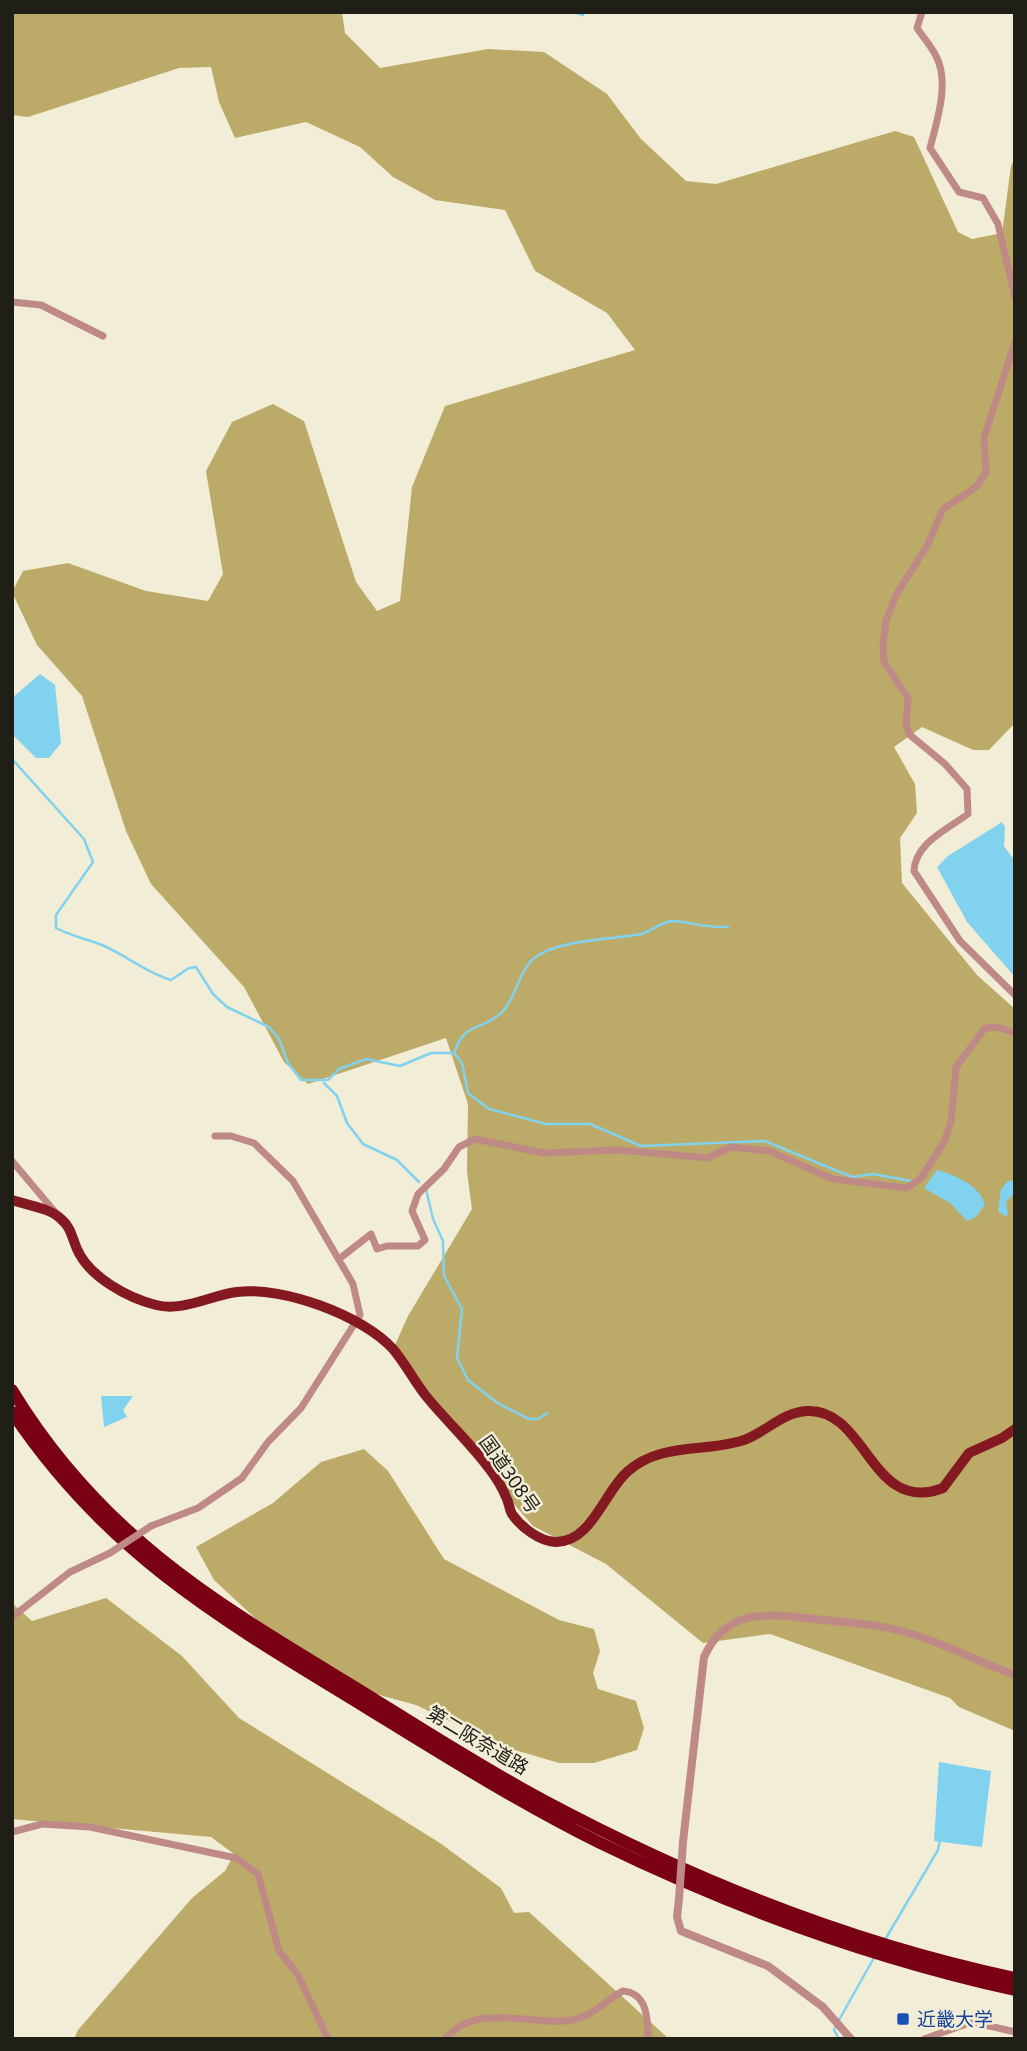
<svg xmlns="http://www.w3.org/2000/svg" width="1027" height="2051" font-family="'Noto Sans','Noto Sans JP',sans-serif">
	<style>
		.forest { fill: #bcab68 }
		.water { fill: #80d2ee }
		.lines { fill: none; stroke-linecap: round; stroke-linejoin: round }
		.stream { stroke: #80d2ee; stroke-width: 2.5 }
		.minor { stroke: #bf8986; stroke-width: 7 }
		.tertiary { stroke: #bf8986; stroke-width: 8 }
		.trunk { stroke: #841922; stroke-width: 10 }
		.motorway { stroke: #7a0013; stroke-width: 12 }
		.minor-bridge { stroke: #bf8986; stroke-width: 7 }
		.tertiary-bridge { stroke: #bf8986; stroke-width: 8 }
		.transit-dot { fill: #1a4fb4; stroke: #f2edd7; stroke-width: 2.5 }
		.labels { text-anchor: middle; stroke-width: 5; stroke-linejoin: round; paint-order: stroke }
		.street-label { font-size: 19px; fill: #201f17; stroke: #f2edd7 }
		.transit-label { font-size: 19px; fill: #164399; stroke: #f2edd7; text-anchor: start }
	</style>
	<rect width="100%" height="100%" fill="#f2edd7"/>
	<path class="forest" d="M 12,12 L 342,12 L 345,33 L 380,68 L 488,49 L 544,52 L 607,94 L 641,139 L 686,181 L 716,184 L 895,131 L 914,137 L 958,232 L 972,239 L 1002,233 L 1011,166 L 1015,157 L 1015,723 L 989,750 L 973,750 L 922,727 L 894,747 L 915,784 L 917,813 L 900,838 L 902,883 L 977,975 L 1015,1009 L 1015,1731 L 959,1707 L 950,1698 L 770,1634 L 703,1643 L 606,1564 L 533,1526 L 453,1434 L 395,1345 L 408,1316 L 472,1209 L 467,1172 L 468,1104 L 446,1038 L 308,1084 L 284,1062 L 244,987 L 151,884 L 126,831 L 82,696 L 37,645 L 12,592 L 23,571 L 68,563 L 146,591 L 208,601 L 223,574 L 206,471 L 232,422 L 273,404 L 304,421 L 356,582 L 377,611 L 400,601 L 412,487 L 445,406 L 635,350 L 607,313 L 535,271 L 505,210 L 435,200 L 393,177 L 360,147 L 306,122 L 235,138 L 219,102 L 211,67 L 179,68 L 28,117 L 12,115 Z
		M 364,1449 L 388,1471 L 444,1559 L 559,1620 L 594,1629 L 600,1651 L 593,1673 L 598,1689 L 636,1701 L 644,1728 L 637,1750 L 594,1763 L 559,1763 L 505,1747 L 416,1705 L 365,1691 L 256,1619 L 214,1580 L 196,1547 L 273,1503 L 321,1462 Z
		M 106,1598 L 182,1656 L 239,1718 L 440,1843 L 501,1888 L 514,1913 L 529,1912 L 669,2039 L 74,2039 L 78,2030 L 192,1898 L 225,1871 L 234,1854 L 211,1837 L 12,1819 L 12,1603 L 32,1621 Z"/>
	<path class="water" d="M 40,674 L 55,685 L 61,743 L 49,758 L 36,758 L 12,734 L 12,698 Z
		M 1002,822 L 1005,827 L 1004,846 L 1015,861 L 1015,977 L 967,922 L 937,867 L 948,856 Z
		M 937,1170 C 955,1175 979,1185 985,1204 L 976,1217 L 967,1221 L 950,1203 L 924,1188 Z
		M 1015,1180 L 1015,1192 L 1006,1202 L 1008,1213 L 1006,1217 L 998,1211 L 1001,1189 L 1008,1181 Z
		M 101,1396 L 133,1396 L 123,1410 L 127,1417 L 104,1427 Z
		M 939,1762 L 991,1771 L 982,1847 L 934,1841 Z"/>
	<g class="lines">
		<path class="stream" d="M 573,12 L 583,15
			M 12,759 L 84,839 L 93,862 L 56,915 L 56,928 C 71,936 87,939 102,945 C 126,955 146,973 171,980 L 189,968 L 196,967 L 213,994 L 227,1007 L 269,1027 L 279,1039 L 288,1063 L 301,1080 L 328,1080 L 339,1069 L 366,1059 L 400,1066 L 431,1053 L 454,1053 L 462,1063 L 468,1093 L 489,1109 L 546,1124 L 590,1124 L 641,1146 L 765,1141 L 852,1177 L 873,1174 L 911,1181
			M 454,1053 C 465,1023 475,1032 496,1017 C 516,1004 517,973 533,959 C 557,939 610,940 641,934 C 653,931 663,920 675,921 C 694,923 707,928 728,927
			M 324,1083 L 337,1096 L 347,1123 L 363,1144 L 397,1160 L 419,1182
			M 426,1189 L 433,1219 L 443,1241 L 444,1276 L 462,1309 L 457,1358 L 468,1380 L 499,1404 L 529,1419 L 538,1419 L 547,1413
			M 886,1938 L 938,1850 L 940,1840
			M 839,2020 L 875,1956
			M 836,2026 L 834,2030 L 839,2039"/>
		<path class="minor" d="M 922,12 L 917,28 C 923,37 931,46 936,56 C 950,82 937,121 930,148 L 959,192 L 983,198 L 998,224 L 1015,297
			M 12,302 L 41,305 L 103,336
			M 1015,342 L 984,438 L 986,472 L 976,487 L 943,509 L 927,546 L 896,595 L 886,621 L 883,643 L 884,662 L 908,698 L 906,725 L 910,735 L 945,764 L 967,789 L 968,814 C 948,829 915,843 914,871 L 960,941 L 1015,995
			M 12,1161 L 55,1212
			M 339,1259 L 371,1234 L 377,1249 L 387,1246 L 418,1246 L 425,1240 L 412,1211 L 418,1194 L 444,1169 L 459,1147 L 475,1139 L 544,1153 L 619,1150 L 708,1158 L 730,1147 L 769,1151 L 833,1179 L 907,1188 L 921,1178 L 944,1142 L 951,1122 L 956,1067 L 985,1028 L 997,1027 L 1015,1033
			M 151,1526 L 198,1508 L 242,1478 L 268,1442 L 301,1408 L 360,1315 L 353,1284 L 293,1181 L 254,1143 L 231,1136 L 215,1136
			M 12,1617 L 70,1572 L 110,1553
			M 12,1832 L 42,1824 L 90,1827 L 236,1858 L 258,1874 L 279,1951 L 298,1975 L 328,2039
			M 445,2039 C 479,1999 534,2029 576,2019 C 594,2015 607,1999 623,1991 C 647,1993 648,2018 648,2039
			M 924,2039 L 972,2022 L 1015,2032"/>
		<path class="tertiary" d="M 683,1842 L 704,1657 C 727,1607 768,1614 814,1619 C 845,1622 875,1624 905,1632 C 943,1642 978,1662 1015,1675
			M 679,1899 L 677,1917 L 681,1931 L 768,1966 L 823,2007 L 851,2039"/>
		<path class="trunk" d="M 12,1200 C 27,1205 50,1208 61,1219 C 71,1227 72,1238 77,1249 C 89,1277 128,1298 156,1305 C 183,1312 211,1295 237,1292 C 282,1286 362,1315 393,1349 C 405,1363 414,1381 426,1396 C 446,1421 470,1442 488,1467 C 495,1476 502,1487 506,1497 C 509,1502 509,1509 512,1514 C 521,1527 539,1541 555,1542 C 591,1543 603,1494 627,1472 C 660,1442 704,1453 744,1440 C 766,1432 783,1412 807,1411 C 867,1408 871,1516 943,1488 L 969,1453 L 1002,1438 L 1015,1429"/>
		<path class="motorway" d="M 12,1390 C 105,1543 227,1609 374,1699 C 430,1734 485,1769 543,1800 C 691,1879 850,1943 1015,1978
			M 12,1412 C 106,1553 222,1620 362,1705 C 440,1753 516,1801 598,1842 C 731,1907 870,1958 1015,1990"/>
		<path class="minor-bridge" d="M 110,1553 L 151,1526"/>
		<path class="tertiary-bridge" d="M 679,1899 L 683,1842"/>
	</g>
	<rect class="transit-dot" x="896" y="2012" width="14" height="14" rx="3.5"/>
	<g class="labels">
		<g class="street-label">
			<text transform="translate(510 1474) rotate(55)" y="7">国道308号</text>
			<text transform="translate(478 1740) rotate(31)" y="7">第二阪奈道路</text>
		</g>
		<g class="transit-label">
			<text x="917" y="2026">近畿大学</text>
		</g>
	</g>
	<rect width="1027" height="2051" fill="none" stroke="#201f17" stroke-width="28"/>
</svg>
